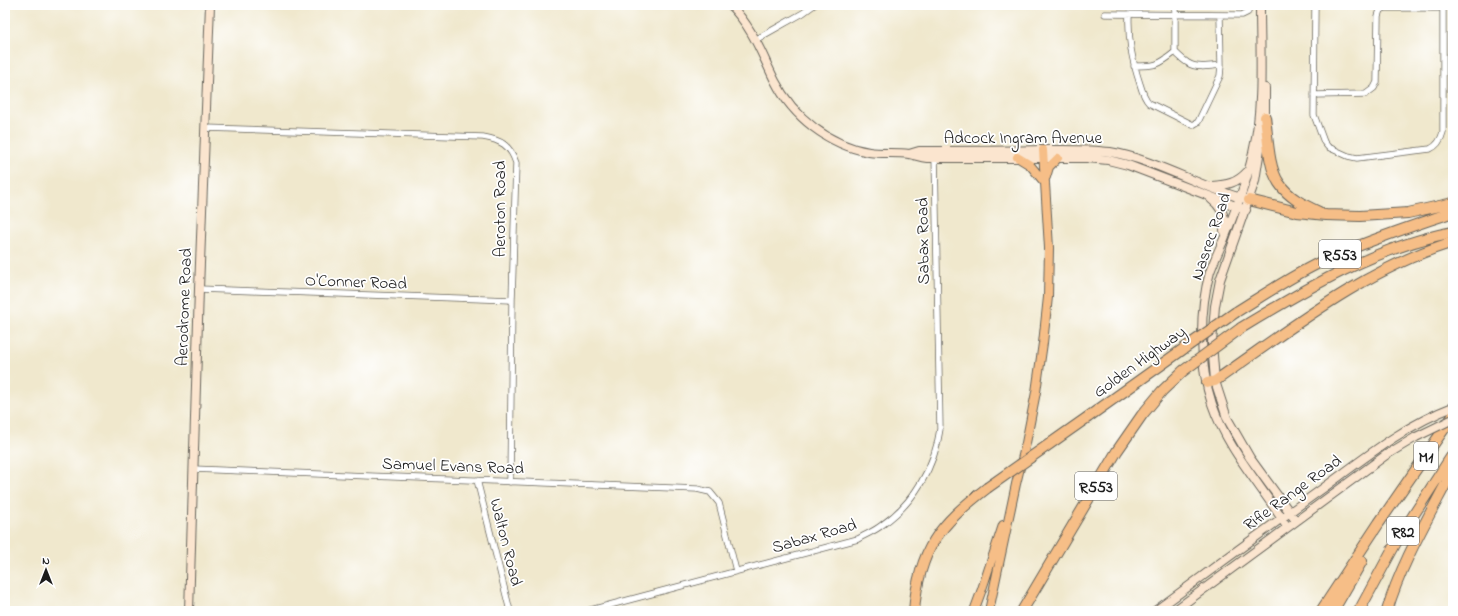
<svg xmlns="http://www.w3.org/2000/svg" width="1458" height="616" font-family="'Indie Flower',sans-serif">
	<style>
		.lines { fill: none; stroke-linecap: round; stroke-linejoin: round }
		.street-casing { stroke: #66635a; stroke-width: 7 }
		.secondary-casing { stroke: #66635a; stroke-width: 10 }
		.primary-casing { stroke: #66635a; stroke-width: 10 }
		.highway-casing { stroke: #66635a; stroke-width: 12 }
		.street { stroke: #fff; stroke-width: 5.5 }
		.secondary { stroke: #fbe5cf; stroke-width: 8 }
		.primary { stroke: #f6be87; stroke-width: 8 }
		.highway { stroke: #f6be87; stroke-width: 10 }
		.secondary-bridge-casing { stroke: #66635a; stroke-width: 10; stroke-linecap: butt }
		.highway-bridge-casing { stroke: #66635a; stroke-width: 12; stroke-linecap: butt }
		.secondary-bridge { stroke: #fbe5cf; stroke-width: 8 }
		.highway-bridge { stroke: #f6be87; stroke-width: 10 }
		.labels { text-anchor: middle; stroke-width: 3.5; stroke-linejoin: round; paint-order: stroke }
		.shield { fill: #fff; stroke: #606060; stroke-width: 1 }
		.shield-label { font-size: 16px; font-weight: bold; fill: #1c1c1c }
		.street-label { font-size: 17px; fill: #1c1c1c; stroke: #fff }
	</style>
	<rect width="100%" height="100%" fill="#fff"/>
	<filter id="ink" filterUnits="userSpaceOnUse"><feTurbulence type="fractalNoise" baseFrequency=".025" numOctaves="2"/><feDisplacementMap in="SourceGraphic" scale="8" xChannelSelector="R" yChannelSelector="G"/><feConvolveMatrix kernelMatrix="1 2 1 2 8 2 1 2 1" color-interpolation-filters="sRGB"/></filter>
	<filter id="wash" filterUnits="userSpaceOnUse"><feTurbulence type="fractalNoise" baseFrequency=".012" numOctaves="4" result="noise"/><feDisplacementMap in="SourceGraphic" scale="16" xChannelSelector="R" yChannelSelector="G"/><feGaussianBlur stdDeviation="0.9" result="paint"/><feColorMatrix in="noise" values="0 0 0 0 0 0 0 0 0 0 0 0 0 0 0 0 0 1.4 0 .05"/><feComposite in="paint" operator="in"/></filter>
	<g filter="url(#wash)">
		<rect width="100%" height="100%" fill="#f0e8cd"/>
	</g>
	<g filter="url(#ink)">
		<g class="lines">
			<defs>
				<path id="street" d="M 1315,5 L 1314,115 L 1324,142 L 1328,147 L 1348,156 L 1357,158 L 1430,149 C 1437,146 1441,140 1443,132 L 1443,5
					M 1105,14 L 1242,15 L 1248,12 L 1249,5
					M 1129,14 C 1128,40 1132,60 1140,84 C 1142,91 1144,98 1149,103 L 1193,125 L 1198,122 L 1220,76 L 1221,65 L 1220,16
					M 755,40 L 803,13 L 814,5
					M 1175,52 C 1179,56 1183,60 1188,63 C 1197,69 1211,66 1221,65
					M 1175,52 L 1175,5
					M 1134,66 C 1155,66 1158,66 1175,52
					M 1314,95 L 1366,94 L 1374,88 L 1377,82 L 1378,16 L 1380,10 L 1386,8 L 1443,8
					M 205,128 L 483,137 C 501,140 510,145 516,163 L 512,300 L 510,482
					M 199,289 L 512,300
					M 193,469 L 697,489 L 710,492 L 719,503 L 736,571
					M 477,480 L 510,611
					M 587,611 L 858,539 C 866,534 875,531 882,525 C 914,503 935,466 940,429 L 935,155"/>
				<path id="secondary" d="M 730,5 C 753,28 761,53 775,81 C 793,117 829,145 869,152 C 882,154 896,152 909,154 C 915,155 920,157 927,158 L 1087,158 L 1108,160 L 1128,165 L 1246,210
					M 1260,5 C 1260,53 1264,106 1253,153 C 1247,182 1235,211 1224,239 C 1219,250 1214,261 1210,272 C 1199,310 1199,366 1212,404 C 1228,451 1262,486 1287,527
					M 1265,88 L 1265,117 L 1255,181 L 1220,280 L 1215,306 L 1212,343 L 1215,381 L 1227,418 L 1250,458 L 1296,521
					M 909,154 L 919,151 C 959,151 1000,151 1040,150 C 1064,150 1087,149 1110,152 C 1157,160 1199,187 1245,199
					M 1212,186 C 1227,185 1237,183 1247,172
					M 1211,199 C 1222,207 1226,217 1224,230
					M 189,611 L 199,289 L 210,5
					M 1155,611 C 1211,570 1266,529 1322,489 C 1363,459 1405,425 1453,407
					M 1174,611 L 1386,455 L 1416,437"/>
				<path id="primary" d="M 1017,157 L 1030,165 L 1045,183
					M 1046,177 L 1049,167 L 1058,158
					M 974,611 L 981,592 L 1003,525
					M 989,611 L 1016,484 L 1026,443 L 1036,392 L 1043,343 L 1048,297 L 1049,248 L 1043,150"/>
				<path id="highway" d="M 1265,117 C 1268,137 1268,167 1279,183 C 1289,198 1304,205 1319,212
					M 1249,200 L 1297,212 L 1326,215 L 1360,216 L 1408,213 L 1453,203
					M 1236,312 C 1265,294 1293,275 1325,260 C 1366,241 1410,227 1453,212
					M 1241,328 C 1307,288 1376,247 1453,232
					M 1207,383 L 1215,381 C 1290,329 1365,269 1453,242
					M 1088,417 L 1189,345
					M 914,611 C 919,549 939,525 987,488
					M 1022,611 L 1117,451 L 1142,415 L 1162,391 L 1183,371
					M 1321,611 L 1379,523 L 1453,416
					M 1333,611 L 1362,561
					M 1359,611 L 1398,539 L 1453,454
					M 1387,611 C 1401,563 1430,515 1453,470"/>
			</defs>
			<use href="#street" class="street-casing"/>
			<use href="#secondary" class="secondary-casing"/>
			<use href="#primary" class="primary-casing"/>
			<use href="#highway" class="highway-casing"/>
			<use href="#street" class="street"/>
			<use href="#secondary" class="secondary"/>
			<use href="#primary" class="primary"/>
			<use href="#highway" class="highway"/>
			<defs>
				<path id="secondary-bridge" d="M 1416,437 L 1453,419"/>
				<path id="highway-bridge" d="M 1189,345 L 1236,312
					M 1183,371 L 1241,328
					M 987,488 L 1088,417"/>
			</defs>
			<use href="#secondary-bridge" class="secondary-bridge-casing"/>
			<use href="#highway-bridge" class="highway-bridge-casing"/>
			<use href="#secondary-bridge" class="secondary-bridge"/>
			<use href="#highway-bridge" class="highway-bridge"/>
		</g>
	</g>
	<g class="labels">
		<g class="shield">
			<rect x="1319" y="240" width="42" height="28" rx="3"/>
			<rect x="1414" y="442" width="24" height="28" rx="3"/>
			<rect x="1075" y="472" width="42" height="28" rx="3"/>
			<rect x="1387" y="517" width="32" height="28" rx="3"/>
		</g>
		<g class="shield-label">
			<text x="1340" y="260">R553</text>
			<text x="1426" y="462">M1</text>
			<text x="1096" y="492">R553</text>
			<text x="1403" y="537">R82</text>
		</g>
		<g class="street-label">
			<text x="1023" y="143">Adcock Ingram Avenue</text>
			<text transform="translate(499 209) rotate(-90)" y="6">Aeroton Road</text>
			<text transform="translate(1210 236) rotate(-71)" y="6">Nasrec Road</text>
			<text transform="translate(922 241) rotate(-91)" y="6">Sabax Road</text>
			<text transform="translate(356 281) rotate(2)" y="6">O'Conner Road</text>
			<text transform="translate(183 307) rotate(-88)" y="6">Aerodrome Road</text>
			<text transform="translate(1139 361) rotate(-36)" y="6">Golden Highway</text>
			<text transform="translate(453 465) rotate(2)" y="6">Samuel Evans Road</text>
			<text transform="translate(1292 492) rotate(-36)" y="6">Rifle Range Road</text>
			<text transform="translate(814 535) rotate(-16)" y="6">Sabax Road</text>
			<text transform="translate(507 542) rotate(76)" y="6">Walton Road</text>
		</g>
	</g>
	<rect width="1458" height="616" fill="none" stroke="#fff" stroke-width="20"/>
	<g transform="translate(46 570)" stroke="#ffffff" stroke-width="3" paint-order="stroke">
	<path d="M0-3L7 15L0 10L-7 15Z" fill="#1c1c1c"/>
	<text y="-6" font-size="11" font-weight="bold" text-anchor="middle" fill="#1c1c1c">N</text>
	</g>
</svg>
